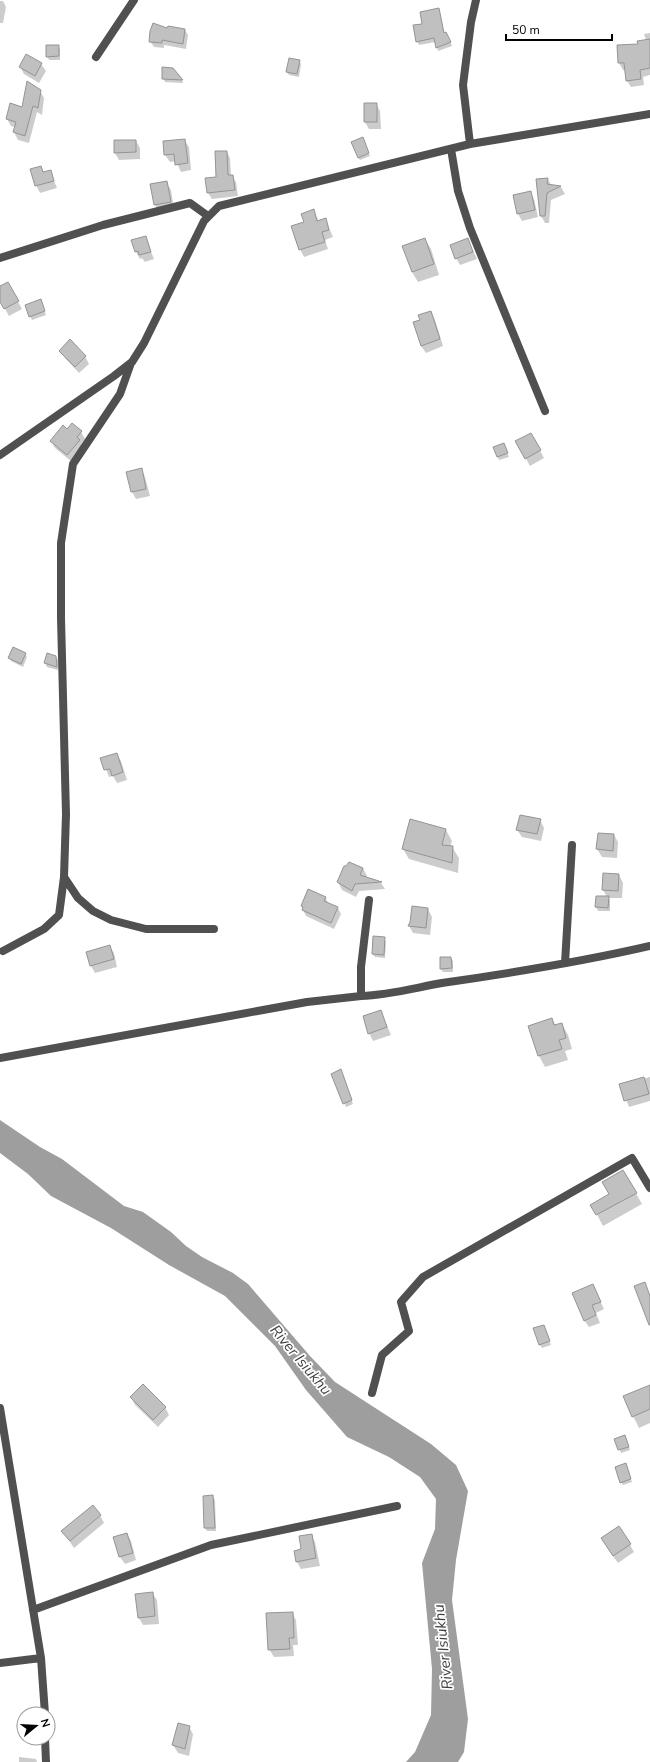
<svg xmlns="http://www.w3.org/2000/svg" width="650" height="1762" font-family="'Nunito Sans',sans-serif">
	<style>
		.water { fill: #9e9e9e }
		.shadow { fill: #0003 }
		.building { fill: #c0c0c0; stroke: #949494 }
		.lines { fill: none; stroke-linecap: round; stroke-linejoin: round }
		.street { stroke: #505050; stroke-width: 8 }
		.labels { text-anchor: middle; stroke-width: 3.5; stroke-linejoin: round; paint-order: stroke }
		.water-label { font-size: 15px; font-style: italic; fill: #3f3f3f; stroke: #fff }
	</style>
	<rect width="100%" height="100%" fill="#fff"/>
	<path class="water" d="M 0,1120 L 40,1147 L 62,1159 L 124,1206 L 143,1212 L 171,1232 L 186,1246 L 202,1257 L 233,1273 L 248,1284 L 310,1356 L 335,1382 L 431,1444 L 456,1465 L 468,1491 L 456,1560 L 452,1600 L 468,1719 L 464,1752 L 458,1762 L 406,1762 L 415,1752 L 431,1715 L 432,1669 L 422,1563 L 435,1529 L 436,1499 L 420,1477 L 389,1457 L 347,1437 L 306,1390 L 275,1346 L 225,1296 L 169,1265 L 111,1228 L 51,1196 L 28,1174 L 0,1153 Z"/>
	<path class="shadow" d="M 0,1 L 3,1 L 6,7 L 3,23 L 0,23 Z
		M 439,10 L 444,33 L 448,36 L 452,46 L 438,51 L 436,42 L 419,45 L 417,41 L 424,24 Z
		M 168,30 L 185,30 L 188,35 L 186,49 L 164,45 L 164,48 L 154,47 L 150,41 Z
		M 650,33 L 650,75 L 643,77 L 644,85 L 631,87 L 627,81 L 626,70 L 623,70 L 619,63 L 618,46 L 639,45 L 646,40 L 644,34 Z
		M 58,46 L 60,49 L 60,60 L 49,60 L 47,56 Z
		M 299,61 L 301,64 L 299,77 L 289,75 L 287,72 Z
		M 41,64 L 46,71 L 39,83 L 24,74 L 20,67 Z
		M 173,69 L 182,80 L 183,83 L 165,82 L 163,78 Z
		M 40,91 L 44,98 L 42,115 L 37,112 L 29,143 L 18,140 L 14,132 L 15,127 L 11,126 L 7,119 L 23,108 Z
		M 365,104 L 376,104 L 380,111 L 381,129 L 369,129 L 365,122 Z
		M 184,140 L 189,147 L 191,170 L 181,172 L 176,161 L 170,162 L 165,155 Z
		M 136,141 L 140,148 L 140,159 L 119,160 L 115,153 Z
		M 364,142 L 370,156 L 360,160 L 358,157 Z
		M 227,152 L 230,158 L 231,176 L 232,176 L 236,182 L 238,196 L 212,199 L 208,193 L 217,178 Z
		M 41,167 L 44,173 L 50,171 L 57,188 L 40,193 L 36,185 Z
		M 548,179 L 551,185 L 561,187 L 565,194 L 551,200 L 549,223 L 545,223 L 541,216 Z
		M 166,182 L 171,190 L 174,210 L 159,212 L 155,205 L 151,185 Z
		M 530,192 L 534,199 L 538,217 L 522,221 L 518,214 Z
		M 313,211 L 319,221 L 325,219 L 333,237 L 325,240 L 328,249 L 304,257 L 300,249 L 305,223 Z
		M 145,237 L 154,259 L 145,262 L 142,258 L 140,259 L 136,252 Z
		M 425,239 L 431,249 L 439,275 L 418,282 L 412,272 L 403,246 Z
		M 468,239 L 477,259 L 460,265 L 456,258 Z
		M 8,283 L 22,309 L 9,316 L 0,300 L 0,287 Z
		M 42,304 L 46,315 L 32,320 L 30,316 Z
		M 431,312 L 435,320 L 443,346 L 426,353 L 421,346 L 421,320 Z
		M 60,351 L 85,356 L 89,364 L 79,373 L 65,358 Z
		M 67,430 L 81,432 L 85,439 L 81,444 L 84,448 L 72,462 L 55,448 L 51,441 Z
		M 531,434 L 544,458 L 530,466 L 517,442 Z
		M 494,448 L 505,448 L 509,457 L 499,460 Z
		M 141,469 L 145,477 L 150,496 L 136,499 L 132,492 L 127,472 Z
		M 25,654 L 27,657 L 23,667 L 11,661 L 9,658 Z
		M 48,654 L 56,657 L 58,660 L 58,670 L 47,667 L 45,663 Z
		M 117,754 L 121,761 L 127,780 L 117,783 L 113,776 L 109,777 L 102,759 Z
		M 411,820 L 446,830 L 452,841 L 450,847 L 452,847 L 459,858 L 458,873 L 409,859 L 403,849 Z
		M 540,820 L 544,828 L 541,841 L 522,837 L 517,830 Z
		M 599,834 L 614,835 L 618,842 L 617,858 L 602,857 L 597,849 Z
		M 363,868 L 367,876 L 366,878 L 381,883 L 385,889 L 359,891 L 356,897 L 342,890 L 338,882 Z
		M 604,874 L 619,875 L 623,883 L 622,898 L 609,898 L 610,900 L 610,911 L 598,911 L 596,907 L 597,897 L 607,897 L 603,890 Z
		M 325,897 L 329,904 L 338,908 L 341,914 L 334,929 L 306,916 L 303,910 L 302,906 Z
		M 428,909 L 432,917 L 430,935 L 413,933 L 409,926 L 411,922 Z
		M 374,937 L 384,938 L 386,942 L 385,958 L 375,957 L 373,954 Z
		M 109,946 L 114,953 L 117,967 L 95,973 L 91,966 Z
		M 451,958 L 453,961 L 453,972 L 443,972 L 441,969 Z
		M 381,1011 L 391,1035 L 373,1041 L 369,1033 Z
		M 552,1019 L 556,1026 L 562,1024 L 568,1035 L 572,1049 L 565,1051 L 568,1060 L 545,1067 L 539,1056 L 529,1026 Z
		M 342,1074 L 353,1104 L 346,1107 L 332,1075 Z
		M 650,1077 L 650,1101 L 629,1107 L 620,1085 Z
		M 623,1171 L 642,1204 L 603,1226 L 592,1205 L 610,1195 Z
		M 593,1286 L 604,1309 L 596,1313 L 600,1323 L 589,1327 L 584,1320 Z
		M 545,1329 L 551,1345 L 542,1348 L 540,1345 Z
		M 650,1386 L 650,1423 L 639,1428 L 633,1416 Z
		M 131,1397 L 165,1407 L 169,1415 L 158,1427 L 135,1405 Z
		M 625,1437 L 630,1450 L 621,1453 L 615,1440 Z
		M 627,1468 L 632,1482 L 623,1485 L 621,1482 Z
		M 213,1496 L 215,1500 L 216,1531 L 207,1531 L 205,1528 L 204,1497 Z
		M 100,1515 L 104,1523 L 74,1548 L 63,1532 Z
		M 127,1534 L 131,1541 L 136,1560 L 125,1564 L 120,1557 Z
		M 311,1535 L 315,1542 L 320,1566 L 301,1569 L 297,1562 Z
		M 630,1545 L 634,1552 L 618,1563 L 606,1546 Z
		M 152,1593 L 157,1600 L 159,1624 L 143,1625 L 139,1618 L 136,1595 Z
		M 292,1613 L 296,1620 L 298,1645 L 293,1645 L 294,1656 L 274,1657 L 269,1649 Z
		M 189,1727 L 193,1734 L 189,1756 L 178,1753 L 173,1745 Z
		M 19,1757 L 36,1759 L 37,1762 L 19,1762 Z"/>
	<path class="building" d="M 439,8 L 444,33 L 446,32 L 451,42 L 436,48 L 434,38 L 416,42 L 413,25 L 422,24 L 420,12 Z
		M 153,23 L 167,28 L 168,26 L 185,29 L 183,44 L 162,40 L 162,43 L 149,42 L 150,31 Z
		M 650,39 L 650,68 L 640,70 L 641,79 L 626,81 L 624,63 L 618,63 L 617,45 L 638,44 L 637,41 Z
		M 46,45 L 59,45 L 59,56 L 46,57 Z
		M 26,54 L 42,63 L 35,76 L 19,67 Z
		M 289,58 L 300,60 L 297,74 L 286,72 Z
		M 162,67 L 173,68 L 183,80 L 162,79 Z
		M 27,81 L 41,90 L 38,108 L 33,106 L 25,136 L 13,132 L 16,122 L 6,119 L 10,103 L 22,107 Z
		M 364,103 L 377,103 L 377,122 L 364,122 Z
		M 363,137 L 369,153 L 358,158 L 351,142 Z
		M 185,139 L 188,163 L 175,165 L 174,154 L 164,155 L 163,141 Z
		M 114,140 L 136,140 L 136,152 L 114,153 Z
		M 215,151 L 227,151 L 228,175 L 233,175 L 235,190 L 207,193 L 205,178 L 216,177 Z
		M 41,166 L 43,172 L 51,170 L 54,181 L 35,186 L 30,169 Z
		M 548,178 L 547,184 L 561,186 L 547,193 L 545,216 L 540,216 L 536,179 Z
		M 167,181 L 171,202 L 154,205 L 150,184 Z
		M 531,191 L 535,210 L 517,214 L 513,195 Z
		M 314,209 L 317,221 L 326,218 L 329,230 L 322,232 L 325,242 L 299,250 L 291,226 L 304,222 L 301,214 Z
		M 146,236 L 151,252 L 139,255 L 138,251 L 135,252 L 131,240 Z
		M 425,238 L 434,264 L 412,272 L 402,246 Z
		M 468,238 L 473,252 L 455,259 L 450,245 Z
		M 8,282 L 19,301 L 4,309 L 0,302 L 0,286 Z
		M 41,299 L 45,311 L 29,317 L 25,305 Z
		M 431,311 L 440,339 L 421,346 L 413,322 L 420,320 L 418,315 Z
		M 70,339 L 86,356 L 75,367 L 59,351 Z
		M 72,423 L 82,431 L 77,437 L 80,440 L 67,455 L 50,441 L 63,425 L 67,429 Z
		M 531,433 L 541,450 L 525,459 L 515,441 Z
		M 504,443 L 508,453 L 497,457 L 493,447 Z
		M 142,468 L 146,489 L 131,492 L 126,472 Z
		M 13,647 L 26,653 L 21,664 L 8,658 Z
		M 47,653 L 56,656 L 57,667 L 44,663 Z
		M 117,753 L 123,772 L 112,776 L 110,769 L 104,770 L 100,758 Z
		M 520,815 L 541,819 L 537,834 L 516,830 Z
		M 410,819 L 446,829 L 442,845 L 453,846 L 452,863 L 402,849 Z
		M 598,833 L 614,834 L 613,851 L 596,849 Z
		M 349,862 L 363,868 L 360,875 L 382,882 L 355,884 L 352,891 L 337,882 L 344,866 L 346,866 Z
		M 603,873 L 619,874 L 618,891 L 602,890 Z
		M 308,889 L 326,897 L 324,901 L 338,907 L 331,923 L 302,910 L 303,907 L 301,906 Z
		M 596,896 L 609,896 L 608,908 L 595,907 Z
		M 412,906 L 428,908 L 426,928 L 408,926 L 410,922 Z
		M 373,936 L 385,937 L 384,955 L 372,954 Z
		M 110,945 L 114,959 L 90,966 L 86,952 Z
		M 440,957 L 451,957 L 452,968 L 440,969 Z
		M 381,1010 L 387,1027 L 368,1034 L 363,1016 Z
		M 552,1018 L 554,1025 L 562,1023 L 566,1038 L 559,1040 L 562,1049 L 538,1056 L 528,1026 Z
		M 341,1069 L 352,1100 L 343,1104 L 331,1074 Z
		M 644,1077 L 649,1094 L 624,1101 L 619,1084 Z
		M 623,1170 L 637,1193 L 596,1215 L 590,1205 L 609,1194 L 602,1182 Z
		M 645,1282 L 650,1296 L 650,1325 L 649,1325 L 634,1286 Z
		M 593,1284 L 601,1302 L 592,1305 L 596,1315 L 584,1321 L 572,1293 Z
		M 544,1325 L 550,1341 L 539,1345 L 533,1328 Z
		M 143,1384 L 166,1407 L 153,1420 L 130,1397 Z
		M 650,1385 L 650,1409 L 632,1417 L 623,1396 Z
		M 625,1435 L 629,1447 L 618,1450 L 614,1439 Z
		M 626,1463 L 631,1479 L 620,1483 L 615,1467 Z
		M 213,1495 L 215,1528 L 204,1528 L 203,1496 Z
		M 93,1505 L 101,1515 L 70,1541 L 61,1531 Z
		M 619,1526 L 631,1544 L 613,1556 L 601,1538 Z
		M 127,1533 L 133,1553 L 119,1557 L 113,1537 Z
		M 312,1534 L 316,1558 L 296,1562 L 294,1551 L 301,1549 L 299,1536 Z
		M 153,1592 L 155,1616 L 138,1618 L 135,1594 Z
		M 293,1612 L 294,1638 L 289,1638 L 290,1649 L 268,1650 L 266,1613 Z
		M 178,1723 L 190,1726 L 185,1749 L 172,1745 Z"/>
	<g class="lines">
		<path class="street" d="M 96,57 L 134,0
			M 470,144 L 463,85 L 471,22 L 476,0
			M 451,149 L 458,191 L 470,228 L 545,411
			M 0,258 L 103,225 L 190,203 L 208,216
			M 131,363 L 120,394 L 73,464 L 61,543 L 61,618 L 66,814 L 64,877 L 78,898 L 93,911 L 111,920 L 146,929 L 214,929
			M 0,455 L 114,376 L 132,362 L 144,343 L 204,221 L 219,206 L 470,144 L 650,114
			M 369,900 L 361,967 L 361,996 C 389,995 414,988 442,983 C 512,973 581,962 650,946
			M 3,951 L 44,929 L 59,915 L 64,877
			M 565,963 L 572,845
			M 0,1058 L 307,1002 L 361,996
			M 372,1393 L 382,1355 L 409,1331 L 401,1302 L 423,1277 L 632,1158 L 650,1188
			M 0,1408 L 41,1658 L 45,1714
			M 33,1610 L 211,1545 L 397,1506
			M 0,1663 L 41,1658
			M 45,1738 L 46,1762"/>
	</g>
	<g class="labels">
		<g class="water-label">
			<text transform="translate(301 1360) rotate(50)" y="5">River Isiukhu</text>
			<text transform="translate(443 1647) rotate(-96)" y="5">River Isiukhu</text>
		</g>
	</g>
	<g transform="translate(36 1726) rotate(72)"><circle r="19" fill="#ffffff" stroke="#999999"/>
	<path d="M0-3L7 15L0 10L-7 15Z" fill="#000000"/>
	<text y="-6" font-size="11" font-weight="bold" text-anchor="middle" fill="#000000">N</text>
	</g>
	<path d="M506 34v6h106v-6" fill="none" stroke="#000000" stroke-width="2"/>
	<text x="512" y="34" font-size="12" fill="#000000" stroke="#ffffff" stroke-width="3" paint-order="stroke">50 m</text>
</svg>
